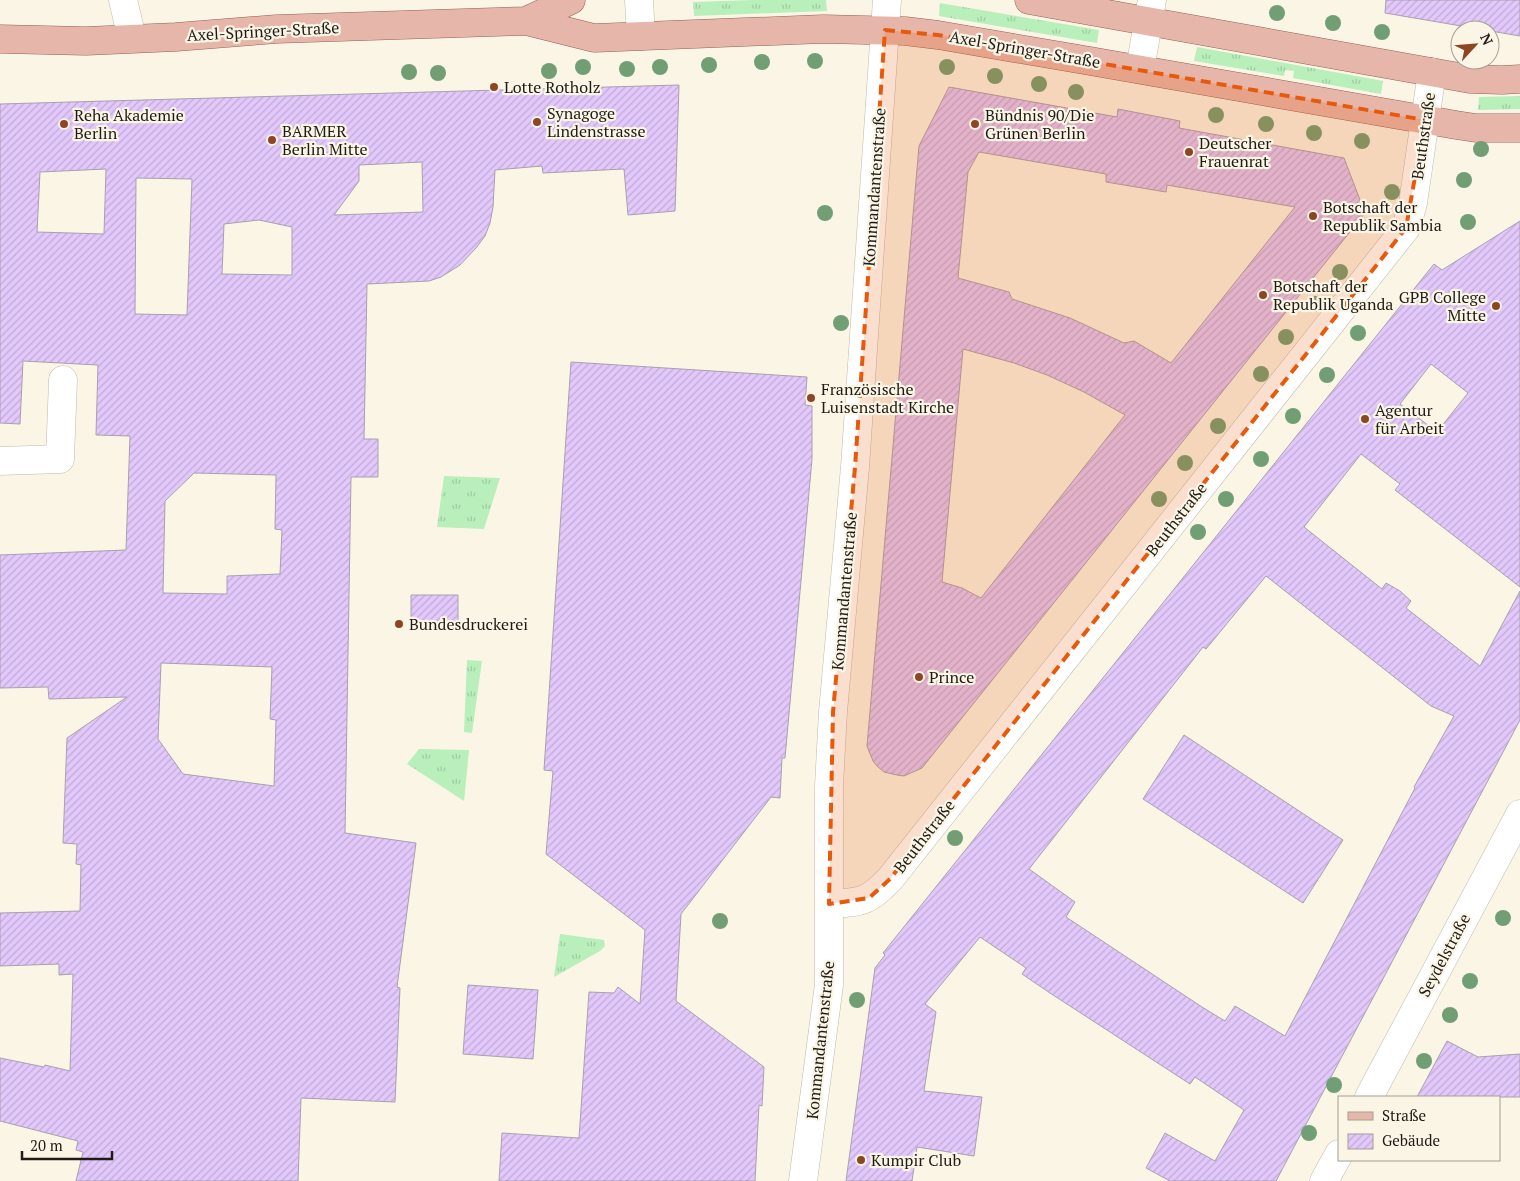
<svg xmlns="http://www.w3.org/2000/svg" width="1520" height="1181" font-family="'PT Serif',serif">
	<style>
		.grass { fill: url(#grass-tufts) }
		.building { fill: url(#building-hatch); stroke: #a7a0ae; fill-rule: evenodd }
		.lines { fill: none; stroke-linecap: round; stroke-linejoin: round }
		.minor-casing { stroke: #bfbaab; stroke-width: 29 }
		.major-casing { stroke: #976052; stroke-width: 29 }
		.minor { stroke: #fff; stroke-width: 28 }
		.major { stroke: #e7b6aa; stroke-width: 28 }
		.tree { fill: #719e75 }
		.marked { fill: #e8590c; fill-opacity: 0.2; stroke: #e8590c; stroke-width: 4; stroke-dasharray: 10 6; stroke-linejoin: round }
		.poi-dot { fill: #8d4621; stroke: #fbf5e6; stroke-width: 2 }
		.labels { text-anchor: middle; stroke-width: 4.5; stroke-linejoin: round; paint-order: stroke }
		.street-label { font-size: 16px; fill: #1f1c17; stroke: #fbf5e6 }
		.poi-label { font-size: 16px; fill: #1f1c17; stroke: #fbf5e6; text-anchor: start }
	</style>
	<defs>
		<pattern id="grass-tufts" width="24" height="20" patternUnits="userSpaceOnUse" patternTransform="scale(1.25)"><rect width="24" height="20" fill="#b8efbb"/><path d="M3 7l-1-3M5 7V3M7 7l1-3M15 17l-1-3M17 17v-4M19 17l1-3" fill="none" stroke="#9ecca0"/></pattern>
		<pattern id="building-hatch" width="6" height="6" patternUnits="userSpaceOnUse" patternTransform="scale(1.25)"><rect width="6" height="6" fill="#e2c8fb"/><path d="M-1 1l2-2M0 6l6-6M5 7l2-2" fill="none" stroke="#c1abd6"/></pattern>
	</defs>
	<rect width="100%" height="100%" fill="#fbf5e6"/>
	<path class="grass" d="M 754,0 L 826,0 L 827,11 L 694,16 L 693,2 Z
		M 940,3 L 1099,30 L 1097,43 L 939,16 Z
		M 1197,47 L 1383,81 L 1381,94 L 1293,78 L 1294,71 L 1285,70 L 1284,76 L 1194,61 Z
		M 1520,96 L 1520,109 L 1478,110 L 1479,97 Z
		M 444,476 L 500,478 L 484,529 L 437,527 Z
		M 467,660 L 482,661 L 472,733 L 464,732 Z
		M 419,749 L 469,750 L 464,801 L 407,764 Z
		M 560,934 L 604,940 L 605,946 L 600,951 L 554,977 Z"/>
	<path class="building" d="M 1386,0 L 1520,0 L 1520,36 L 1385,13 Z
		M 679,85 L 675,211 L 628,215 L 624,169 L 543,173 L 542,166 L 495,170 L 493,207 L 490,223 L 485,236 L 476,248 L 460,265 L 441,277 L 429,281 L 367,284 L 364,439 L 378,439 L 378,477 L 351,477 L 345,833 L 416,843 L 397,987 L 400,988 L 395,1102 L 301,1098 L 298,1181 L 76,1181 L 83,1152 L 76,1150 L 78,1141 L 0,1121 L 0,1058 L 44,1067 L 45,1065 L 70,1071 L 73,974 L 59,975 L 59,964 L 0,966 L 0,913 L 80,911 L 81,865 L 76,864 L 77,844 L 63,843 L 67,738 L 127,697 L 49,699 L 48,687 L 0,688 L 0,555 L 126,550 L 130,436 L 96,435 L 98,365 L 23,361 L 20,424 L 0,423 L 0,104 ZM 422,162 L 423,212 L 334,215 L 359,181 L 359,165 ZM 106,169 L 104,234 L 37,232 L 40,172 ZM 136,178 L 192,179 L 187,315 L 135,314 ZM 259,220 L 292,227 L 292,275 L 222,274 L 224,224 ZM 194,473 L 276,475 L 275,529 L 282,530 L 280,574 L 227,576 L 227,594 L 163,593 L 165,501 ZM 161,663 L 272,667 L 270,719 L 276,720 L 274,786 L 183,774 L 158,739 Z
		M 949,87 L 1117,117 L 1118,109 L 1180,121 L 1179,128 L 1344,158 L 1365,213 L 922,768 L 904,776 L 897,775 L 884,772 L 877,766 L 873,761 L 867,746 L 919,146 ZM 979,152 L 1106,174 L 1106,182 L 1166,192 L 1167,185 L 1295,207 L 1171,363 L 1134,341 L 1124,343 L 1070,318 L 1012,299 L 1009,292 L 958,278 L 968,172 ZM 963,349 L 1014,363 L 1047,375 L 1084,392 L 1125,415 L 981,598 L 962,588 L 942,582 Z
		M 1520,221 L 1520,587 L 1395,490 L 1400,484 L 1361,454 L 1304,527 L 1382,589 L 1386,583 L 1400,591 L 1411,601 L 1406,608 L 1480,666 L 1520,591 L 1520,720 L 1276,1181 L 1170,1181 L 1146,1168 L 1165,1133 L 1215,1161 L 1244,1110 L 1195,1077 L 1190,1084 L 1050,993 L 1022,974 L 1026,968 L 980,937 L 925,1004 L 936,1012 L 924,1091 L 982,1097 L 974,1156 L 917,1147 L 912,1181 L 846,1181 L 875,968 L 885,955 L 883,953 L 1434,264 L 1442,270 ZM 1431,364 L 1468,393 L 1437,432 L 1400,404 ZM 1266,576 L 1431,706 L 1454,716 L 1414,787 L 1415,788 L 1285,1036 L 1235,1006 L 1225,1021 L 1202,1007 L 1066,917 L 1075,902 L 1029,869 L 1203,647 L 1206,649 Z
		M 571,362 L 807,377 L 805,405 L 812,406 L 812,459 L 785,758 L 782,758 L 780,798 L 771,797 L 681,914 L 676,1001 L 764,1067 L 762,1106 L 759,1105 L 755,1181 L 499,1181 L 502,1133 L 579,1138 L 589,992 L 614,993 L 618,987 L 640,1004 L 645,930 L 546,854 L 553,771 L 544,770 Z
		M 411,595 L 458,595 L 458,623 L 411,623 Z
		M 1184,735 L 1343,840 L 1303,903 L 1143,799 Z
		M 468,985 L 538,990 L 533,1059 L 463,1054 Z
		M 1447,1041 L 1478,1057 L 1520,1054 L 1520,1097 L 1417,1097 Z"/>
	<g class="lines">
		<defs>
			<path id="minor" d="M 123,0 L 132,38
				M 639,0 L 641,36
				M 1140,69 L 1152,0
				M 0,461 L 60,459 L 63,380
				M 829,904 C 861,902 867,903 890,879 L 1406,228 L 1413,203 L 1432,72
				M 1369,1097 L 1520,814
				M 803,1181 L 829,985 L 829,786 L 833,712 L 855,467 L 887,0
				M 1324,1181 L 1339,1154"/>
			<path id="major" d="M 1029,0 L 1470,79 L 1502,80 L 1520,79
				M 526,21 L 571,0
				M 0,39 L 86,41 L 176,37 L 277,29 L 526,21 L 594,38 L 823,29 L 905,31 L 938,35 L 1090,61 L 1456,125 L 1476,128 L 1520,128"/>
		</defs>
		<use href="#minor" class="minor-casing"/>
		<use href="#major" class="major-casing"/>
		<use href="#minor" class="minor"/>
		<use href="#major" class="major"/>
	</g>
	<g class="tree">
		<circle cx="1277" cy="13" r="8"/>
		<circle cx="1333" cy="23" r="8"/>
		<circle cx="1382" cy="32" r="8"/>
		<circle cx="815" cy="61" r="8"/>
		<circle cx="762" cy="62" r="8"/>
		<circle cx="709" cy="65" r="8"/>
		<circle cx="583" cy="67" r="8"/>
		<circle cx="660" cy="67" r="8"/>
		<circle cx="947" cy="67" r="8"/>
		<circle cx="627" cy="69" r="8"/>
		<circle cx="549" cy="71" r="8"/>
		<circle cx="409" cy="72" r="8"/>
		<circle cx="438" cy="73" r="8"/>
		<circle cx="995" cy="76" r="8"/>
		<circle cx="1039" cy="84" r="8"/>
		<circle cx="1076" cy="92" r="8"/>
		<circle cx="1216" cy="115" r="8"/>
		<circle cx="1266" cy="124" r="8"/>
		<circle cx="1314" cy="133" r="8"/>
		<circle cx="1362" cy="141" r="8"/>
		<circle cx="1481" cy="149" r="8"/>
		<circle cx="1464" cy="180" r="8"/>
		<circle cx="1392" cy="192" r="8"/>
		<circle cx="825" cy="213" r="8"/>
		<circle cx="1468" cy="222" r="8"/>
		<circle cx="1340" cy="272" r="8"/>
		<circle cx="1315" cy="304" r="8"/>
		<circle cx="841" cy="323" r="8"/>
		<circle cx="1358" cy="333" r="8"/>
		<circle cx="1286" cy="337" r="8"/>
		<circle cx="1261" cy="374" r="8"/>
		<circle cx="1327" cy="375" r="8"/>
		<circle cx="1293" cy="416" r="8"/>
		<circle cx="1218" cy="426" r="8"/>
		<circle cx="1261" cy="459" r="8"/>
		<circle cx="1185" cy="463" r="8"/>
		<circle cx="1159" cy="499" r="8"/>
		<circle cx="1226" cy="499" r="8"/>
		<circle cx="1198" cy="532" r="8"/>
		<circle cx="955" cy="838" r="8"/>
		<circle cx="1503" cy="918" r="8"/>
		<circle cx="720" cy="921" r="8"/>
		<circle cx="1470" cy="981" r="8"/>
		<circle cx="857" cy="1000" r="8"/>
		<circle cx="1450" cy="1015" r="8"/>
		<circle cx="1424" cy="1061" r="8"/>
		<circle cx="1334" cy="1085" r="8"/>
		<circle cx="1309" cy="1133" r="8"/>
	</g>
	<path class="marked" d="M 885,30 L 938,35 L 1425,120 L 1406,228 L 890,879 L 869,898 L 829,904 L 833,712 L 855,467 Z"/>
	<g class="poi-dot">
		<circle cx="494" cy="87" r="5"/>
		<circle cx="537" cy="122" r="5"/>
		<circle cx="64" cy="124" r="5"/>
		<circle cx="975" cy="124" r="5"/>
		<circle cx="272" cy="140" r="5"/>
		<circle cx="1189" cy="152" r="5"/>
		<circle cx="1313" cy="216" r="5"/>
		<circle cx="1263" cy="295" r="5"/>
		<circle cx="1496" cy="306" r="5"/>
		<circle cx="811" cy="398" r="5"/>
		<circle cx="1365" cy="419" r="5"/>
		<circle cx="399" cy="624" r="5"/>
		<circle cx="919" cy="677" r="5"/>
		<circle cx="861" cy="1160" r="5"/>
	</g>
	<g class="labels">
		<g class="street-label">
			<text transform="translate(263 31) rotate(-3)" y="6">Axel-Springer-Straße</text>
			<text transform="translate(1025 49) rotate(10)" y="6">Axel-Springer-Straße</text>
			<text transform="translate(1423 136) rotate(-82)" y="6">Beuthstraße</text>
			<text transform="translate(874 187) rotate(-86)" y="6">Kommandantenstraße</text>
			<text transform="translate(1176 519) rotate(-52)" y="6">Beuthstraße</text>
			<text transform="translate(844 591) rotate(-85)" y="6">Kommandantenstraße</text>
			<text transform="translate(924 836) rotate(-52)" y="6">Beuthstraße</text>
			<text transform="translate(1444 955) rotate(-62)" y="6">Seydelstraße</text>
			<text transform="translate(820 1040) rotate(-84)" y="6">Kommandantenstraße</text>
		</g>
		<g class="poi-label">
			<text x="504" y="93">Lotte Rotholz</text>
			<text x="547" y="119">Synagoge<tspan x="547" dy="18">Lindenstrasse</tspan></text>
			<text x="74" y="121">Reha Akademie<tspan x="74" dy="18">Berlin</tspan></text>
			<text x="985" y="121">Bündnis 90/Die<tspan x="985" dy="18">Grünen Berlin</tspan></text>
			<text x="282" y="137">BARMER<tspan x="282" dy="18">Berlin Mitte</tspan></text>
			<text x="1199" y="149">Deutscher<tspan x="1199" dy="18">Frauenrat</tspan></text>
			<text x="1323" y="213">Botschaft der<tspan x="1323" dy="18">Republik Sambia</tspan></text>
			<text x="1273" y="292">Botschaft der<tspan x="1273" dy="18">Republik Uganda</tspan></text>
			<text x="1486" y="303" text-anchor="end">GPB College<tspan x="1486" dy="18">Mitte</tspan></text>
			<text x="821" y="395">Französische<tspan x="821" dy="18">Luisenstadt Kirche</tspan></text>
			<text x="1375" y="416">Agentur<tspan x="1375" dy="18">für Arbeit</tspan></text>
			<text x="409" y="630">Bundesdruckerei</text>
			<text x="929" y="683">Prince</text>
			<text x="871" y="1166">Kumpir Club</text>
		</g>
	</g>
	<rect x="1338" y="1096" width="162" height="65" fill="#fbf5e6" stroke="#a39e93"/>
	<rect x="1348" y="1112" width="25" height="8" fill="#e7b6aa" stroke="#a39e93"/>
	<text x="1382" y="1121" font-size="15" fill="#1f1c17">Straße</text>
	<rect x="1348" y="1134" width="25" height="15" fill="url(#building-hatch)" stroke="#a39e93"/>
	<text x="1382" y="1146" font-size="15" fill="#1f1c17">Gebäude</text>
	<g transform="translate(1475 45) rotate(64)"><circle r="24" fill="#fbf5e6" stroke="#a39e93"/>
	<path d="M0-4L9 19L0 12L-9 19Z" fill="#8d4621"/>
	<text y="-8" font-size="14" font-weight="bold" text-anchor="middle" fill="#1f1c17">N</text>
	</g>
	<path d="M22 1151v8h90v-8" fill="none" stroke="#1f1c17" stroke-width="2.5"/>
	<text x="30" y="1151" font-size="15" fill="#1f1c17" stroke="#fbf5e6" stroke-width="4" paint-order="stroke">20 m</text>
</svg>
